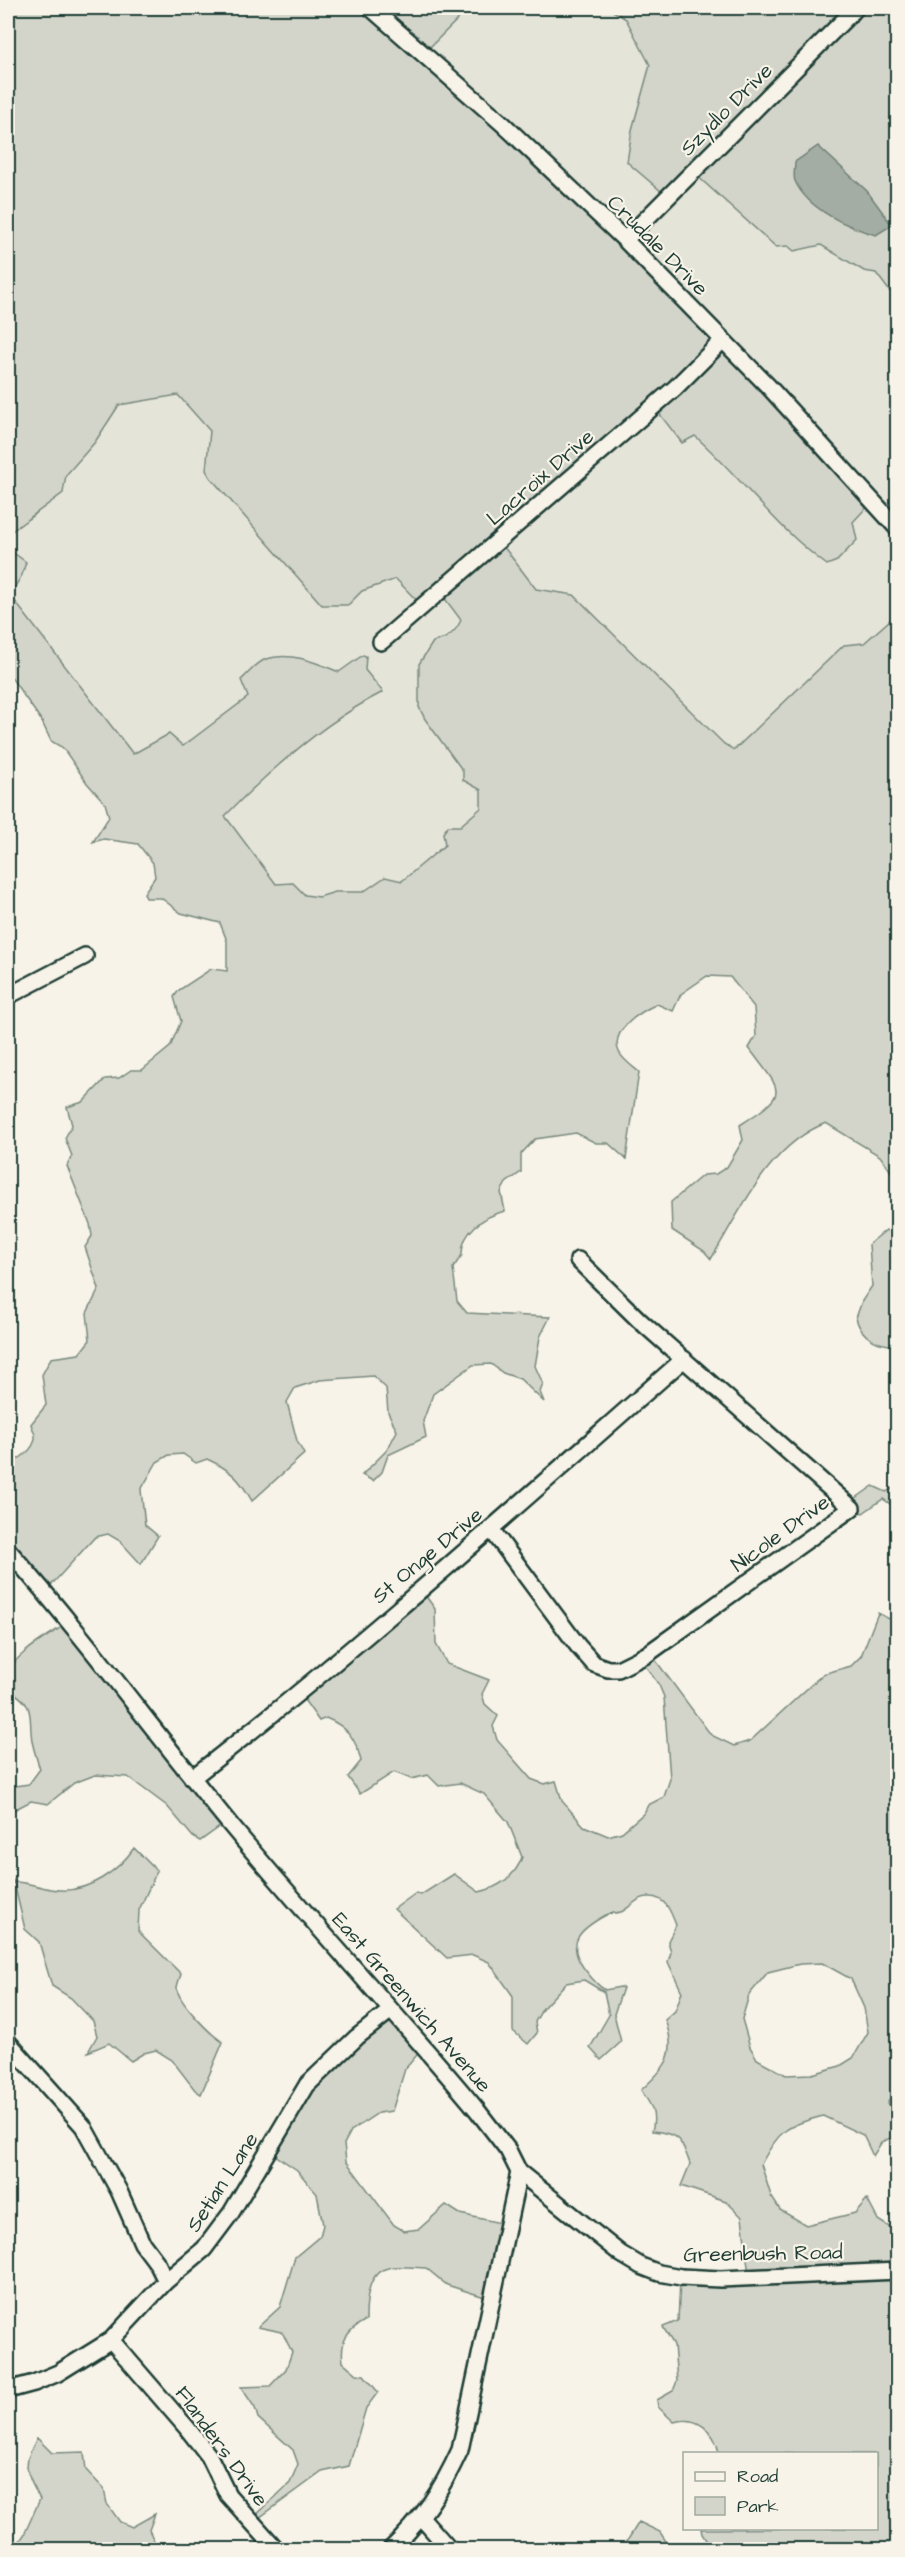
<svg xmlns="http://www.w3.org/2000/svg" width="905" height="2557" font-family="'Architects Daughter',sans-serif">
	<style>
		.built { fill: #e5e4d9 }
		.green { fill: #d3d5ca; stroke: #79897f; stroke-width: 1.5; fill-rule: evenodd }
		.water { fill: #a4ada3; stroke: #6f8077; stroke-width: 1.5 }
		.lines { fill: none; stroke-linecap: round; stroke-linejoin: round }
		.minor-casing { stroke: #1f3d34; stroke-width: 20 }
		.minor { stroke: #f7f3e8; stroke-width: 15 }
		.labels { text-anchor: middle; stroke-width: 4.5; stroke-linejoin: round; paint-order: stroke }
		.street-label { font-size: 21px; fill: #1f3d34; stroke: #f7f3e8 }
	</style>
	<rect width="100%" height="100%" fill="#f7f3e8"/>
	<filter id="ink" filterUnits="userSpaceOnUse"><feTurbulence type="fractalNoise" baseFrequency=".0167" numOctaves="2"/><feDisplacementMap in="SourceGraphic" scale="12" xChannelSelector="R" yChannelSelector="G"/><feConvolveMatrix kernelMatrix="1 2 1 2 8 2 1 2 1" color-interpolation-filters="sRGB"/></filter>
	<g filter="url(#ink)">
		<path class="built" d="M 469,8 L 608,8 L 626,19 L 650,65 L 632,130 L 628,162 L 645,175 L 695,174 L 776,247 L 788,246 L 794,251 L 821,245 L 864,271 L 876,273 L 897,301 L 897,614 L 863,643 L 844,645 L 734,750 L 724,744 L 574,595 L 536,589 L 500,542 L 655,408 L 683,443 L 694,436 L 717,455 L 805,549 L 827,565 L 426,51 Z
			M 178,395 L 210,431 L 206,470 L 348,605 L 362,591 L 396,579 L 422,605 L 440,592 L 461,620 L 446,639 L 419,707 L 425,719 L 463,771 L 463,780 L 481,790 L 481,808 L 460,826 L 443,833 L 445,845 L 402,881 L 385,877 L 363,892 L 335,892 L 319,897 L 305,895 L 293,883 L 276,884 L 225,816 L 269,772 L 356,705 L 382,692 L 365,670 L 363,655 L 339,673 L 313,661 L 287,656 L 265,659 L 248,697 L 182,746 L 169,734 L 133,754 L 10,595 L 22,575 L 26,562 L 8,549 L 8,534 L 63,493 L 66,475 L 95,442 L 119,404 Z"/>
		<path class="green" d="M 8,8 L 469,8 L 427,50 L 876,497 L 853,522 L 857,540 L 837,561 L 827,565 C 777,529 741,477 695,436 L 682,443 L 655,408 L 500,542 L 536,589 L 574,595 L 724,744 L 734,750 L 844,645 L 864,643 L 897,614 L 897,1180 L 880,1156 L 826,1123 C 769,1145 741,1210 711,1259 L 704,1251 L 672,1230 L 671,1202 L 703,1175 L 716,1174 L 727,1167 L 743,1140 L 740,1125 C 791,1092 782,1093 749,1048 L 756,1036 L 754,1007 L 730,977 L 707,976 L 681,994 L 673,1011 L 657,1004 C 642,1011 609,1030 619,1052 C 622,1059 633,1067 639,1072 L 626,1159 L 608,1143 L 596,1143 L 576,1133 L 535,1139 L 521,1154 L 521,1172 L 506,1183 L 501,1192 L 505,1211 C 484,1216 461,1232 462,1255 L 453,1268 L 457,1301 L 467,1313 L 550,1317 L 540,1337 L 535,1366 L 543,1384 L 540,1392 L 544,1402 L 520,1379 L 503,1373 L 491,1364 L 473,1365 L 433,1394 L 423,1421 L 426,1437 L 388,1455 L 382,1472 L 373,1481 L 362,1475 L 387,1450 L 397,1431 L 388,1412 L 386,1388 L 373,1376 L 320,1380 L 295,1388 L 287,1402 L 297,1441 L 304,1454 L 252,1501 C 240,1479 231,1470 207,1459 L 196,1463 L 183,1454 L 169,1455 L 157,1462 L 141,1490 L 145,1525 L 158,1536 L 141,1564 L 120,1541 L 108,1534 L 95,1537 L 45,1592 L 8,1552 L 8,1463 C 18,1461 34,1450 35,1438 C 36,1434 32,1428 31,1424 L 46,1405 L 42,1375 L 51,1358 L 79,1354 L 90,1340 L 87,1313 L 99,1289 L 85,1247 L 92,1236 L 90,1224 L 67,1166 L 72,1156 L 65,1138 L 72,1125 L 67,1107 L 83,1102 L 105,1079 L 119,1078 L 131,1070 L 142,1070 L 170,1047 L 181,1021 L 174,997 L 179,990 L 211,969 L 227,971 L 227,941 L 220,923 L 181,913 L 161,898 L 146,898 L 144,893 L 155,877 L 153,863 L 138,844 L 104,839 L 93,842 L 109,817 L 105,803 L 87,783 L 63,748 L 51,741 L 41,720 L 8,673 L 8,549 L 26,562 L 22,575 L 10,595 L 133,754 L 169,734 L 183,746 L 248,697 L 241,680 C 248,674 257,662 266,659 C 291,651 317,663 339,672 L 363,655 L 366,656 L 365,670 L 383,692 C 324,722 271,769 225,816 L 276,884 L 293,883 L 305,895 L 319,897 L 335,892 L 363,892 L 385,877 L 402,881 L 445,845 L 443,833 L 448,826 L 460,826 L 481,808 L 481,790 L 463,780 L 463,771 L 425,719 L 419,707 L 419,664 L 433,642 C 447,639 455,633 461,620 L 440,592 L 422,606 L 396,579 L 362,591 L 348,605 L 322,605 L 210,477 L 206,470 L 210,431 L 178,395 L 119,405 L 95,442 L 66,475 L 63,493 L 8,534 Z
			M 608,8 L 897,8 L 897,301 L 876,273 L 864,271 L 821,245 L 794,251 L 788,246 L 776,247 L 695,174 L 669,198 L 627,162 L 632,130 L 650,65 L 626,19 Z
			M 886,1230 L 897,1239 L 897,1345 C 879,1346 861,1338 856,1318 L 862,1301 L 872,1286 L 869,1244 Z
			M 873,1486 L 886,1492 L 897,1486 L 897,1509 L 883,1499 L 863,1513 L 851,1510 L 849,1503 Z
			M 421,1589 L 435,1609 L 436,1644 L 447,1664 L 489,1680 L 482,1694 L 485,1704 L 498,1716 L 493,1726 L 497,1740 L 531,1779 L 544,1784 L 556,1781 L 562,1801 L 584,1826 L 608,1836 L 622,1832 L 644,1813 L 648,1805 L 664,1797 L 670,1779 L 664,1697 L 659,1685 L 641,1660 L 651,1654 L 711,1735 L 734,1746 L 750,1741 L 823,1674 L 851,1666 L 861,1656 L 878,1613 L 897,1623 L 898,2084 L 888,2102 L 897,2134 L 881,2143 L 873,2156 L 863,2135 L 823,2116 C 785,2126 780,2130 761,2164 L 771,2196 L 780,2210 L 806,2225 L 855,2213 L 867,2199 L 878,2220 L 897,2232 L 897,2549 L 712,2549 L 702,2534 L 701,2529 L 876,2528 L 876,2454 L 719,2453 C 715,2431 697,2415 674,2422 L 658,2407 L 657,2400 L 673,2391 L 677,2381 L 674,2345 L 663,2327 L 678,2321 L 680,2280 L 749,2275 L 742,2217 L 726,2201 L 681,2186 L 690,2164 C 682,2140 678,2133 652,2131 C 657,2113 651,2105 641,2090 C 666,2068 678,2054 665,2020 L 675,2011 L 682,1992 L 668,1962 L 671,1952 L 668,1941 L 676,1925 C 671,1913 667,1898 651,1897 C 638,1896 633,1905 623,1911 C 618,1914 611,1912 606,1915 C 582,1928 565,1941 583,1967 C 590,1976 595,1984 605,1990 L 620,1987 L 623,1988 L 614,2014 L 621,2042 L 601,2060 L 590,2048 L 609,2015 L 604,1992 L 584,1980 L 566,1983 L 543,2008 L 535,2022 L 537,2033 L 528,2044 L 513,2031 L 513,1996 L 489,1962 L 473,1955 L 447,1958 L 394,1909 L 416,1893 L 421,1895 L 454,1874 L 479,1892 C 498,1888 516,1876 522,1857 L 508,1822 L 484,1794 L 460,1783 L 439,1786 L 428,1775 L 411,1779 L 394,1772 L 360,1794 L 348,1777 L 361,1761 C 356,1739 348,1727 326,1718 L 319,1721 L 300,1694 ZM 822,1963 L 851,1979 L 864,2008 L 868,2032 L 853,2058 L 840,2066 L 812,2074 L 786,2075 L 757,2059 L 750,2047 L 742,2019 L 749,1995 L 768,1972 L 800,1964 Z
			M 69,1622 L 225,1823 L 200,1841 L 193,1837 L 167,1806 L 128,1777 L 95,1775 L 74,1783 L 48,1804 L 31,1801 L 8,1813 L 8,1787 L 29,1784 L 40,1769 C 37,1760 34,1751 32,1741 C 28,1714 37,1706 8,1689 C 8,1685 7,1679 8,1674 C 12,1655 52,1634 69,1622 Z
			M 134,1848 L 157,1871 L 139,1910 L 138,1931 L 181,1974 C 180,1978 177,1984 177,1988 C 178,2002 211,2035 223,2042 L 201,2094 L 195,2090 L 172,2060 L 156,2050 L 144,2053 L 131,2061 L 109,2043 L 88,2052 L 97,2036 L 93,2021 L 71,1998 L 52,1986 L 39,1942 L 25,1929 L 14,1883 L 8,1882 L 8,1872 L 14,1882 C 30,1882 45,1890 60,1890 C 89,1892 119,1870 134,1848 Z
			M 386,2014 L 422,2049 L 405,2069 L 392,2111 L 378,2113 L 351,2131 L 344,2144 L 346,2161 L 394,2225 L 404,2231 L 419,2229 L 446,2205 L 460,2214 L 505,2224 L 491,2299 L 447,2285 L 426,2268 C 414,2268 400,2265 388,2268 C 367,2272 366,2303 366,2320 C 347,2330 340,2341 343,2362 L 357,2374 L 364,2375 L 378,2392 L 366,2408 L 349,2466 L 322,2472 L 252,2523 L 251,2520 L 290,2483 L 298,2464 L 293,2450 L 258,2418 L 255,2408 L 241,2387 L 270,2386 L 286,2369 L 292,2352 L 282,2332 L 258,2327 L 280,2307 L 295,2257 L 320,2236 L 323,2225 L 317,2194 L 297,2170 L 269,2151 L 305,2089 Z
			M 37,2438 L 52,2453 L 84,2452 L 86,2470 L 104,2489 L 107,2504 L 120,2522 L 132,2527 L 155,2514 L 149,2530 L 158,2549 L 14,2549 L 24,2535 L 40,2499 C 26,2472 21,2466 37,2438 Z
			M 639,2522 L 660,2532 L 671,2549 L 622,2549 Z"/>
		<path class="water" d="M 818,146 L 867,191 L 892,225 L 876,235 C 848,227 808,210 795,181 C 793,176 795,168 795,162 Z"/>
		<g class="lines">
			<defs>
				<path id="minor" d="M 371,8 L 503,124 L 625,240 L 768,386 L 898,529
					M 625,240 L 856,8
					M 381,642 L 675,388 L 723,340
					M 8,996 L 85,956
					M 491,1529 L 578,1646 L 594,1664 L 608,1669 L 618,1669 L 646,1655 L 852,1508 L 639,1320 L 578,1260
					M 8,1550 C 87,1639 157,1736 233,1828 C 313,1924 398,2015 477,2110 L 508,2150 L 519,2172 L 460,2450 C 441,2491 423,2519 390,2550
					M 192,1778 C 362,1646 522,1501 684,1359
					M 8,2042 L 83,2126 L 119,2191 L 142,2243 L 157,2263 L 166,2281
					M 519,2172 L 621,2254 L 641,2266 L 659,2273 L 681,2277 L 720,2279 L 898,2271
					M 111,2340 L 187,2428 L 209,2456 L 228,2495 L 277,2550
					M 8,2390 L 34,2383 L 58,2373 L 111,2340 L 166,2281 L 204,2249 L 231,2213 L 307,2085 L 357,2037 L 391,2010
					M 421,2517 L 450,2550"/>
			</defs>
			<use href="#minor" class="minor-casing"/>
			<use href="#minor" class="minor"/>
		</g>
	</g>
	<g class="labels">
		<g class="street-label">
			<text transform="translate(726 109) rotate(-45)" y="7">Szydlo Drive</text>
			<text transform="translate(658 245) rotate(45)" y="7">Crudale Drive</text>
			<text transform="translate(540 477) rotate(-41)" y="7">Lacroix Drive</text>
			<text transform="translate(780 1533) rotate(-36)" y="7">Nicole Drive</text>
			<text transform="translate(427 1555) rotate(-40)" y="7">St Onge Drive</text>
			<text transform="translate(412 2002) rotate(49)" y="7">East Greenwich Avenue</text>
			<text transform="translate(222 2182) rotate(-57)" y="7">Setian Lane</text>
			<text transform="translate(763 2253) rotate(-1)" y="7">Greenbush Road</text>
			<text transform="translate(222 2446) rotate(54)" y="7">Flanders Drive</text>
		</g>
	</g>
	<rect width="905" height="2557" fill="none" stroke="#f7f3e8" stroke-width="30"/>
	<rect x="15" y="15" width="875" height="2527" fill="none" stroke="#1f3d34" stroke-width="2" filter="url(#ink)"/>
	<rect x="683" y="2452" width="195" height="78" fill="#f7f3e8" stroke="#a1aaa0" stroke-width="1.5"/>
	<rect x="695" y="2472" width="30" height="9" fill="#f7f3e8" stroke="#a1aaa0" stroke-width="1.5"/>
	<text x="737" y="2482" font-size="18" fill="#1f3d34">Road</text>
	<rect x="695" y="2497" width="30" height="18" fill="#d3d5ca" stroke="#a1aaa0" stroke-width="1.5"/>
	<text x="737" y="2512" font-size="18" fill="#1f3d34">Park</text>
</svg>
